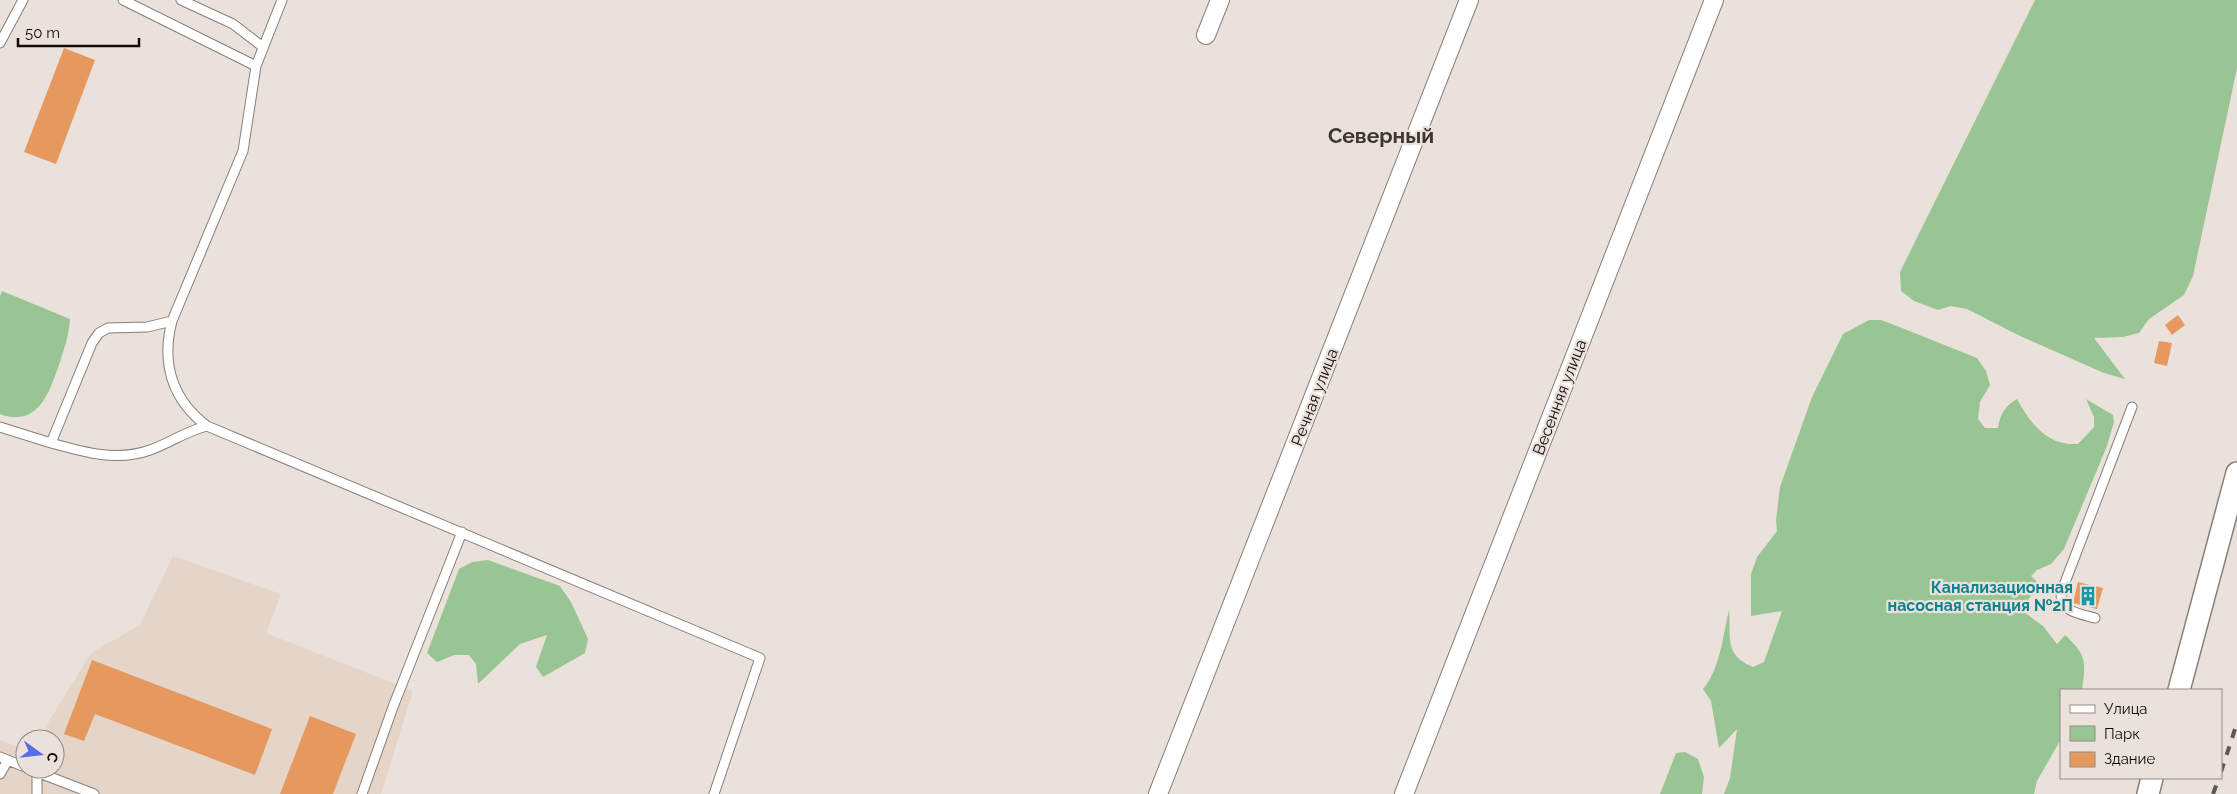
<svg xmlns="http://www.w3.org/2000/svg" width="2237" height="794" font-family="Raleway,sans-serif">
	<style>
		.built { fill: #e5d4c8 }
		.green { fill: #99c595 }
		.building { fill: #e5995f }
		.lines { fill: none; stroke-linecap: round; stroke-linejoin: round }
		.service-casing { stroke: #877e78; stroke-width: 11 }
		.minor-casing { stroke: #877e78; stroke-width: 20 }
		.tertiary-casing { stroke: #877e78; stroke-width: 24 }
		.service { stroke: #fff; stroke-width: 9 }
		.minor { stroke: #fff; stroke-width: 18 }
		.tertiary { stroke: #fff; stroke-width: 21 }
		.rail { stroke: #5d5854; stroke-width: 4; stroke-dasharray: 9 9; stroke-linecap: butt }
		.labels { text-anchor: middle; stroke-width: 4.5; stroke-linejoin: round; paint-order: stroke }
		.street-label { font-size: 16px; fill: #0e0b08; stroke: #ebe1db }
		.culture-label { font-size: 16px; font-weight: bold; fill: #0d838f; stroke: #ebe1db; text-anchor: end }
		.district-label { font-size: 21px; font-weight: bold; fill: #3e3630; stroke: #ebe1db }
	</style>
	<rect width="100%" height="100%" fill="#ebe1db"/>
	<path class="built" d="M 173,556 L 281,594 L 266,633 L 413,691 L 381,794 L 0,794 L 0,740 L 25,750 L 25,769 L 55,769 L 55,739 L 38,739 L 91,653 L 140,625 Z"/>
	<path class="green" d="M 2035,0 L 2237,0 L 2237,68 L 2193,276 L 2184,295 L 2149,319 L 2139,333 L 2123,337 L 2094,338 L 2125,379 L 2104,373 L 2018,335 L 1967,309 L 1951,306 L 1938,310 L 1914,301 L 1901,291 L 1900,272 Z
		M 2,291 L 70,319 C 69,336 64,349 59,365 C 49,393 38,428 0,414 L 0,296 Z
		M 1869,320 L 1881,320 L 1897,326 L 1977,358 L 1986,371 L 1990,385 L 1980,402 L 1978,419 L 1985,428 L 1998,428 C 2000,414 2005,406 2017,399 C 2030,423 2047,446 2078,444 L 2094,427 L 2094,417 L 2086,399 L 2113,415 L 2114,422 L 2107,446 L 2064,549 L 2051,564 L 2037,570 L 2031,576 L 2040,584 L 2025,604 L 2024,612 L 2043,626 L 2057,644 L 2065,635 C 2087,656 2086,661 2082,690 L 2061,690 L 2061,739 L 2037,781 L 2034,794 L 1724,794 L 1730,778 L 1737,729 L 1719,748 L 1711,701 L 1703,689 C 1720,670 1723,635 1729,610 C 1731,638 1724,655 1753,667 L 1764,662 L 1782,611 L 1751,616 L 1751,574 L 1757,557 L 1777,531 L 1776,520 L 1780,487 L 1812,397 L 1843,334 Z
		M 488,560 L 560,586 L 571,602 L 588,639 L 585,653 L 543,677 L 536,667 L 547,635 L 520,644 L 478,684 L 476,664 L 469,655 L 454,655 L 437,662 L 427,653 L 459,569 L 472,562 Z
		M 1685,752 L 1698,759 L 1704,777 L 1702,794 L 1660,794 L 1676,753 Z"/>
	<path class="building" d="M 64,48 L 95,60 L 56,164 L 24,152 Z
		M 2178,315 L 2185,325 L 2172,335 L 2165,325 Z
		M 2159,341 L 2172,343 L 2167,366 L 2154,363 Z
		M 2078,582 L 2103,588 L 2097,609 L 2073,603 Z
		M 92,660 L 272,729 L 255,775 L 95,714 L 84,741 L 64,734 Z
		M 310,716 L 356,734 L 333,794 L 280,794 Z"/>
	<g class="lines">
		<defs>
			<path id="service" d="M 123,0 L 256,66
				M 181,0 L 233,24 L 263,47
				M 0,43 L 23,0
				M 172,321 C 161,363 172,400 207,426
				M 0,427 L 51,443 L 92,343 L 99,333 L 108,328 L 147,327 L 172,321 L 243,151 L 256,66 L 282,0
				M 51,443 C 83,452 117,462 150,450 C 170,443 186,431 207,426 L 760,658 L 714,794
				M 2095,618 C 2081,614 2060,612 2061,593 L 2132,407
				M 0,757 L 25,767
				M 29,769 L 94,794
				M 0,774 L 8,760
				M 37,794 L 37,772
				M 362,794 L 393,707 L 462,532"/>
			<path id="minor" d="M 1206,35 L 1220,0
				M 1158,794 L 1469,0
				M 1404,794 L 1714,0"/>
			<path id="tertiary" d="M 2179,690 L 2237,473
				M 2148,794 L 2152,778"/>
		</defs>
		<use href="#service" class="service-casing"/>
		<use href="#minor" class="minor-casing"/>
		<use href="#tertiary" class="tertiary-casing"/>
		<use href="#service" class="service"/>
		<use href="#minor" class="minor"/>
		<use href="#tertiary" class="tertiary"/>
		<path class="rail" d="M 2221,772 L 2237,723
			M 2213,794 L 2219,778"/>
	</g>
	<defs>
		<symbol id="building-bare" viewBox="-9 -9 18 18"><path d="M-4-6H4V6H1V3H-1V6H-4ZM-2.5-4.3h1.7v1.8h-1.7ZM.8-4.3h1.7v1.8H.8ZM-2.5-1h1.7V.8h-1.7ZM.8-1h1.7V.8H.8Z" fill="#0f9aa8" stroke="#ebe1db" stroke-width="2.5" paint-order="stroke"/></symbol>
	</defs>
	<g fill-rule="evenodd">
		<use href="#building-bare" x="2074" y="582" width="28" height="28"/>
	</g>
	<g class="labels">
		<g class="street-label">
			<text transform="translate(1314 397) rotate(-69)" y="6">Речная улица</text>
			<text transform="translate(1559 397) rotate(-69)" y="6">Весенняя улица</text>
		</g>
		<g class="culture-label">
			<text x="2073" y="593">Канализационная<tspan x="2073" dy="18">насосная станция №2П</tspan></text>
		</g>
		<g class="district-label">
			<text x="1381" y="143">Северный</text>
		</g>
	</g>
	<rect x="2060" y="689" width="162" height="90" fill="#ebe1db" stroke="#938b87"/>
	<rect x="2070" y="705" width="25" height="8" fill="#ffffff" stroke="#938b87"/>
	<text x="2104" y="714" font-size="15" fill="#0e0b08">Улица</text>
	<rect x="2070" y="726" width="25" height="15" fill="#99c595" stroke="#938b87"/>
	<text x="2104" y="739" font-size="15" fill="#0e0b08">Парк</text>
	<rect x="2070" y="752" width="25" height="15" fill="#e5995f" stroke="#938b87"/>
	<text x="2104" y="764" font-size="15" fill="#0e0b08">Здание</text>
	<g transform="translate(40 754) rotate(105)"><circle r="24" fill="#ebe1db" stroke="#938b87"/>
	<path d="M0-4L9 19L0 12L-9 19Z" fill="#576fe5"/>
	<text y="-8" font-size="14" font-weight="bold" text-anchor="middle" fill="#0e0b08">С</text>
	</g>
	<path d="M18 38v8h121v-8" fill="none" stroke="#0e0b08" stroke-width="2.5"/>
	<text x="25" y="38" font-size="15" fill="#0e0b08" stroke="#ebe1db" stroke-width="4" paint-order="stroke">50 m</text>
</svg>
